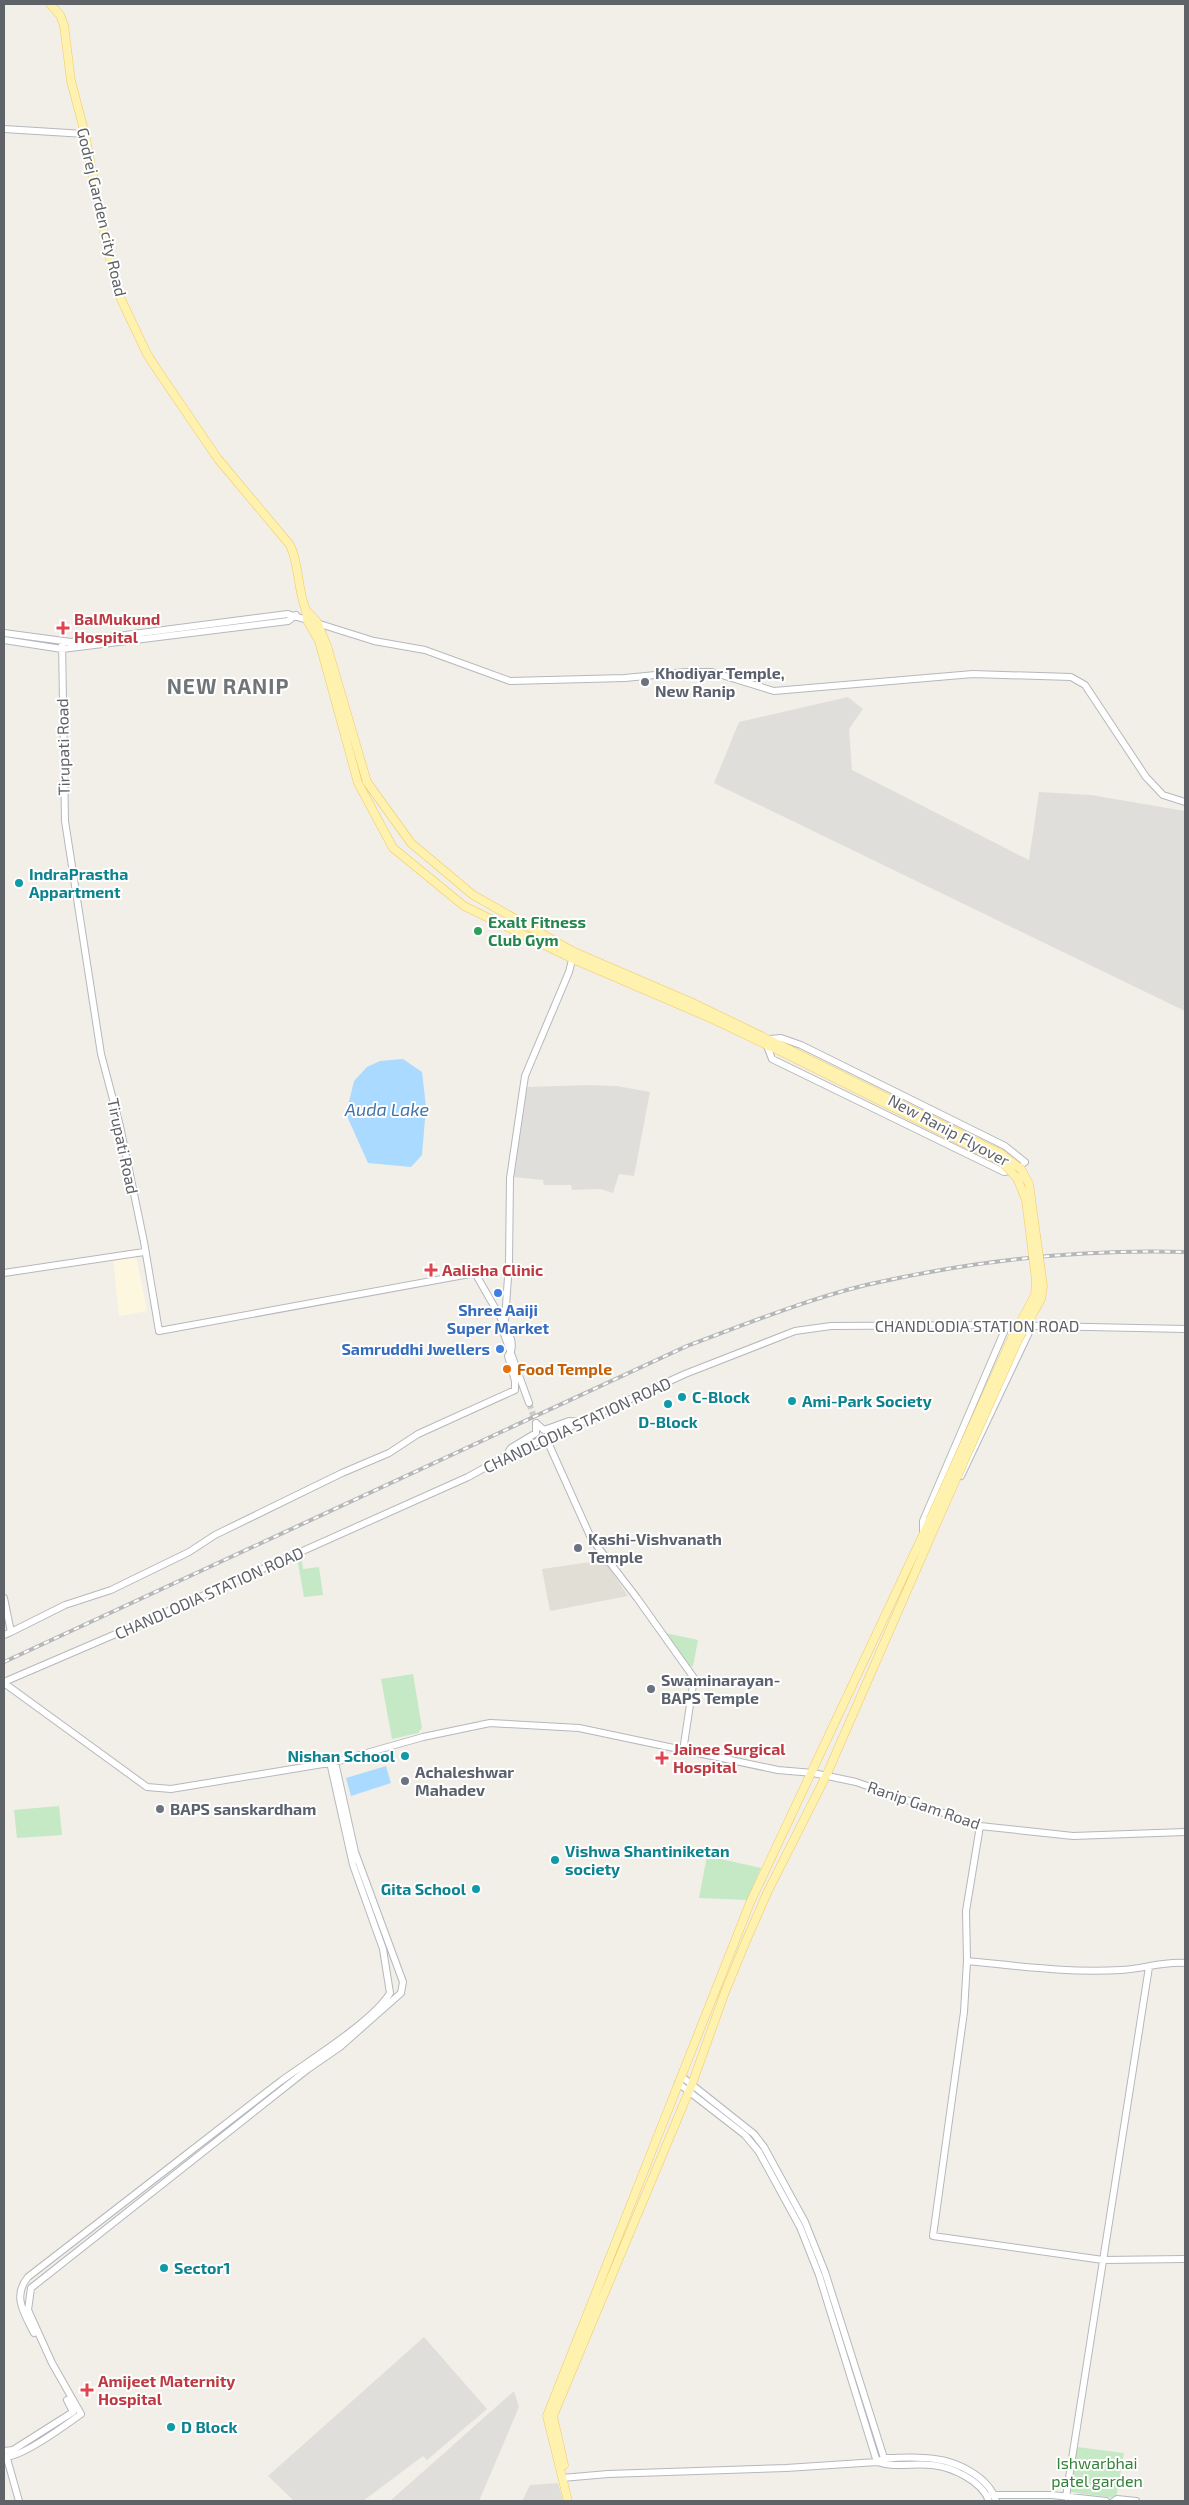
<svg xmlns="http://www.w3.org/2000/svg" width="1189" height="2505" font-family="'Exo 2',sans-serif">
	<style>
		.commercial { fill: #fef7e0 }
		.industrial { fill: #e0deda }
		.education { fill: #e1ded6 }
		.green { fill: #c5e8c5 }
		.water { fill: #aadaff }
		.lines { fill: none; stroke-linecap: round; stroke-linejoin: round }
		.minor-tunnel { stroke: #ccccc8; stroke-width: 6; stroke-dasharray: 6 3; stroke-linecap: butt }
		.minor-casing { stroke: #b5b8bc; stroke-width: 8 }
		.major-casing { stroke: #f2c960; stroke-width: 9 }
		.minor { stroke: #fff; stroke-width: 6 }
		.major { stroke: #fff2af; stroke-width: 8 }
		.rail-casing { stroke: #b6b7b8; stroke-width: 4 }
		.rail { stroke: #fff; stroke-width: 2; stroke-dasharray: 5.5; stroke-linecap: butt }
		.major-bridge-casing { stroke: #f2c960; stroke-width: 9; stroke-linecap: butt }
		.major-bridge { stroke: #fff2af; stroke-width: 8 }
		.health-dot { fill: #e0444e; stroke: #fff; stroke-width: 2 }
		.worship-dot { fill: #6b7280; stroke: #fff; stroke-width: 2 }
		.culture-dot { fill: #0f9aa8; stroke: #fff; stroke-width: 2 }
		.leisure-dot { fill: #2e9e5b; stroke: #fff; stroke-width: 2 }
		.shop-dot { fill: #3f7fe0; stroke: #fff; stroke-width: 2 }
		.food-dot { fill: #e8710a; stroke: #fff; stroke-width: 2 }
		.labels { text-anchor: middle; stroke-width: 4; stroke-linejoin: round; paint-order: stroke }
		.street-label { font-size: 16px; fill: #5f6368; stroke: #fff }
		.health-label { font-size: 16px; font-weight: bold; fill: #be3a42; stroke: #fff; text-anchor: start }
		.worship-label { font-size: 16px; font-weight: bold; fill: #5b616d; stroke: #fff; text-anchor: start }
		.culture-label { font-size: 16px; font-weight: bold; fill: #0d838f; stroke: #fff; text-anchor: start }
		.leisure-label { font-size: 16px; font-weight: bold; fill: #27864d; stroke: #fff; text-anchor: start }
		.shop-label { font-size: 16px; font-weight: bold; fill: #366cbe; stroke: #fff }
		.food-label { font-size: 16px; font-weight: bold; fill: #c56008; stroke: #fff; text-anchor: start }
		.park-label { font-size: 16px; fill: #348238; stroke: #fff }
		.water-label { font-size: 18px; font-style: italic; fill: #4174aa; stroke: #fff }
		.district-label { font-size: 21px; font-weight: bold; letter-spacing: 1px; fill: #70757a; stroke: #fff }
	</style>
	<rect width="100%" height="100%" fill="#f1efe8"/>
	<path class="commercial" d="M 136,1255 L 147,1311 L 119,1316 L 113,1258 Z"/>
	<path class="industrial" d="M 848,697 L 863,709 L 849,729 L 852,770 L 1029,860 L 1039,792 L 1091,795 L 1185,811 L 1185,1011 L 714,783 L 739,722 Z
		M 588,1085 L 617,1086 L 650,1092 L 634,1176 L 619,1174 L 613,1193 L 600,1189 L 572,1190 L 571,1185 L 544,1185 L 543,1180 L 513,1177 L 527,1087 Z
		M 424,2337 L 487,2409 L 427,2460 L 423,2456 L 363,2501 L 294,2501 L 268,2476 Z
		M 514,2391 L 519,2407 L 479,2501 L 390,2501 Z
		M 558,2483 L 563,2501 L 522,2501 L 530,2485 Z"/>
	<path class="education" d="M 604,1560 L 628,1596 L 550,1611 L 542,1569 Z"/>
	<path class="green" d="M 301,1556 L 303,1569 L 319,1567 L 323,1595 L 304,1597 L 297,1557 Z
		M 665,1633 L 698,1640 L 693,1666 L 689,1667 Z
		M 413,1674 L 422,1728 L 418,1733 L 392,1739 L 381,1679 Z
		M 59,1806 L 62,1835 L 17,1838 L 14,1810 Z
		M 707,1856 L 761,1868 L 747,1900 L 699,1898 Z
		M 1077,2447 L 1124,2453 L 1116,2498 L 1070,2492 Z"/>
	<path class="water" d="M 403,1059 L 422,1072 L 426,1107 L 422,1155 L 411,1167 L 368,1163 L 346,1114 L 354,1081 L 367,1067 L 380,1061 Z
		M 386,1766 L 391,1783 L 351,1796 L 346,1778 Z"/>
	<g class="lines">
		<path class="minor-tunnel" d="M 529,1403 L 536,1423"/>
		<defs>
			<path id="minor" d="M 4,129 L 85,134
				M 4,633 L 71,642 L 288,614 L 374,641 L 425,650 L 510,681 L 625,678 L 686,672 L 712,672 L 774,691 L 973,674 L 1071,677 L 1085,685 L 1146,777 L 1163,795 L 1185,802
				M 4,640 L 62,649 L 288,621 L 296,615
				M 62,642 L 65,821 L 101,1054 L 120,1126 L 144,1242 L 159,1331 L 475,1273 L 506,1327
				M 767,1046 L 772,1059 L 1004,1172 L 1015,1170 L 1025,1162 L 1005,1146 L 801,1045 L 781,1038 L 769,1039
				M 4,1273 L 144,1252
				M 506,1329 C 511,1335 513,1344 511,1351
				M 529,1403 L 504,1334 L 509,1263 L 510,1178 L 525,1076 L 569,972 L 573,956
				M 536,1423 L 544,1430 L 569,1421 L 582,1422
				M 546,1438 L 591,1538 L 637,1598 L 694,1678 L 683,1751
				M 506,1456 L 511,1448 L 536,1433 L 536,1423
				M 961,1476 L 1032,1326
				M 923,1533 L 923,1521 L 1007,1325
				M 4,1598 L 11,1632 L 4,1635
				M 11,1632 L 65,1605 L 111,1590 L 189,1552 L 215,1535 L 342,1473 L 389,1453 L 418,1434 L 515,1390 L 515,1381 L 508,1356 L 511,1351
				M 4,1682 L 153,1618 L 468,1477 L 506,1456 L 685,1374 L 795,1331 L 831,1326 L 993,1325 L 1185,1329
				M 4,1683 L 147,1787 L 171,1789 L 335,1762 L 423,1737 L 490,1723 L 579,1728 L 778,1770 L 813,1773 L 856,1782 L 980,1826 L 1073,1836 L 1185,1832
				M 980,1826 L 966,1911 L 967,1961 L 964,2012 L 933,2236 L 1103,2260 L 1185,2259
				M 967,1961 C 1018,1966 1069,1973 1121,1970 C 1143,1969 1163,1961 1185,1963
				M 681,2076 L 754,2134 L 764,2147 L 805,2222 L 825,2272 L 884,2458
				M 678,2083 L 745,2135 L 759,2152 L 800,2227 L 819,2275 L 877,2462 C 895,2468 913,2463 932,2465 C 952,2467 982,2481 989,2501
				M 34,2333 C 24,2313 12,2296 28,2277 C 113,2212 196,2146 281,2081 C 310,2060 373,2021 390,1993 L 383,1949 L 353,1865 L 330,1762
				M 4,2451 L 13,2450 L 73,2412 L 67,2400
				M 6,2455 L 19,2501
				M 4,2457 C 20,2459 66,2425 81,2414 L 52,2363 L 28,2310 L 31,2288 L 308,2069 L 340,2047 L 401,1993 L 403,1982 L 355,1852 L 335,1762
				M 562,2478 L 608,2474 L 786,2468 L 877,2462 L 884,2458 C 900,2458 918,2456 935,2459 C 958,2462 989,2477 996,2501
				M 990,2495 L 1052,2495 L 1106,2501
				M 1066,2497 L 1149,1967
				M 1114,2501 L 1117,2499 L 1136,2501"/>
			<path id="major" d="M 50,4 L 60,15 L 64,25 L 71,81 L 85,134 L 106,244 L 119,295 L 147,354 L 158,371 L 218,459 L 290,545 C 300,566 297,589 306,610
				M 784,1053 L 708,1017 L 573,959 L 464,906 L 393,848 L 358,783 L 319,641 L 307,620 L 306,610 L 317,622 L 327,646 L 367,782 L 411,843 L 473,895 L 574,952 L 695,1004 L 786,1048
				M 564,2465 L 553,2416 L 692,2084 L 725,1992 L 746,1941 L 768,1891 L 826,1776 L 937,1522
				M 568,2501 L 547,2416 L 750,1903 L 930,1520"/>
		</defs>
		<use href="#minor" class="minor-casing"/>
		<use href="#major" class="major-casing"/>
		<use href="#minor" class="minor"/>
		<use href="#major" class="major"/>
		<defs>
			<path id="rail" d="M 4,1662 L 687,1346 C 746,1324 805,1300 866,1285 C 971,1261 1078,1249 1185,1252"/>
		</defs>
		<use href="#rail" class="rail-casing"/>
		<use href="#rail" class="rail"/>
		<defs>
			<path id="major-bridge" d="M 786,1048 L 1001,1154 L 1021,1169 L 1029,1184 L 1043,1286 L 1041,1299 L 1018,1340 L 937,1522
				M 784,1053 L 1001,1161 L 1017,1178 L 1026,1200 L 1036,1280 L 1035,1295 L 1012,1338 L 930,1520"/>
		</defs>
		<use href="#major-bridge" class="major-bridge-casing"/>
		<use href="#major-bridge" class="major-bridge"/>
	</g>
	<g class="health-dot">
		<path d="M60.5 620.5h5v5h5v5h-5v5h-5v-5h-5v-5h5z"/>
		<path d="M428.5 1262.5h5v5h5v5h-5v5h-5v-5h-5v-5h5z"/>
		<path d="M659.5 1750.5h5v5h5v5h-5v5h-5v-5h-5v-5h5z"/>
		<path d="M84.5 2382.5h5v5h5v5h-5v5h-5v-5h-5v-5h5z"/>
	</g>
	<g class="worship-dot">
		<circle cx="645" cy="682" r="5"/>
		<circle cx="578" cy="1548" r="5"/>
		<circle cx="651" cy="1689" r="5"/>
		<circle cx="405" cy="1781" r="5"/>
		<circle cx="160" cy="1809" r="5"/>
	</g>
	<g class="culture-dot">
		<circle cx="19" cy="883" r="5"/>
		<circle cx="682" cy="1397" r="5"/>
		<circle cx="792" cy="1401" r="5"/>
		<circle cx="668" cy="1404" r="5"/>
		<circle cx="405" cy="1756" r="5"/>
		<circle cx="555" cy="1860" r="5"/>
		<circle cx="476" cy="1889" r="5"/>
		<circle cx="164" cy="2268" r="5"/>
		<circle cx="171" cy="2427" r="5"/>
	</g>
	<circle class="leisure-dot" cx="478" cy="931" r="5"/>
	<g class="shop-dot">
		<circle cx="498" cy="1293" r="5"/>
		<circle cx="500" cy="1349" r="5"/>
	</g>
	<circle class="food-dot" cx="507" cy="1369" r="5"/>
	<g class="labels">
		<g class="street-label">
			<text transform="translate(102 212) rotate(77)" y="6">Godrej Garden city Road</text>
			<text transform="translate(63 747) rotate(-91)" y="6">Tirupati Road</text>
			<text transform="translate(949 1130) rotate(28)" y="6">New Ranip Flyover</text>
			<text transform="translate(123 1146) rotate(78)" y="6">Tirupati Road</text>
			<text x="977" y="1332">CHANDLODIA STATION ROAD</text>
			<text transform="translate(577 1425) rotate(-25)" y="6">CHANDLODIA STATION ROAD</text>
			<text transform="translate(209 1593) rotate(-24)" y="6">CHANDLODIA STATION ROAD</text>
			<text transform="translate(924 1805) rotate(19)" y="6">Ranip Gam Road</text>
		</g>
		<g class="health-label">
			<text x="74" y="625">BalMukund<tspan x="74" dy="18">Hospital</tspan></text>
			<text x="442" y="1276">Aalisha Clinic</text>
			<text x="673" y="1755">Jainee Surgical<tspan x="673" dy="18">Hospital</tspan></text>
			<text x="98" y="2387">Amijeet Maternity<tspan x="98" dy="18">Hospital</tspan></text>
		</g>
		<g class="worship-label">
			<text x="655" y="679">Khodiyar Temple,<tspan x="655" dy="18">New Ranip</tspan></text>
			<text x="588" y="1545">Kashi-Vishvanath<tspan x="588" dy="18">Temple</tspan></text>
			<text x="661" y="1686">Swaminarayan-<tspan x="661" dy="18">BAPS Temple</tspan></text>
			<text x="415" y="1778">Achaleshwar<tspan x="415" dy="18">Mahadev</tspan></text>
			<text x="170" y="1815">BAPS sanskardham</text>
		</g>
		<g class="culture-label">
			<text x="29" y="880">IndraPrastha<tspan x="29" dy="18">Appartment</tspan></text>
			<text x="692" y="1403">C-Block</text>
			<text x="802" y="1407">Ami-Park Society</text>
			<text x="668" y="1428" text-anchor="middle">D-Block</text>
			<text x="395" y="1762" text-anchor="end">Nishan School</text>
			<text x="565" y="1857">Vishwa Shantiniketan<tspan x="565" dy="18">society</tspan></text>
			<text x="466" y="1895" text-anchor="end">Gita School</text>
			<text x="174" y="2274">Sector1</text>
			<text x="181" y="2433">D Block</text>
		</g>
		<g class="leisure-label">
			<text x="488" y="928">Exalt Fitness<tspan x="488" dy="18">Club Gym</tspan></text>
		</g>
		<g class="shop-label">
			<text x="498" y="1316">Shree Aaiji<tspan x="498" dy="18">Super Market</tspan></text>
			<text x="490" y="1355" text-anchor="end">Samruddhi Jwellers</text>
		</g>
		<g class="food-label">
			<text x="517" y="1375">Food Temple</text>
		</g>
		<g class="park-label">
			<text x="1097" y="2469">Ishwarbhai<tspan x="1097" dy="18">patel garden</tspan></text>
		</g>
		<g class="water-label">
			<text x="387" y="1116">Auda Lake</text>
		</g>
		<g class="district-label">
			<text x="228" y="694">NEW RANIP</text>
		</g>
	</g>
	<rect width="1189" height="2505" fill="none" stroke="#5f6368" stroke-width="10"/>
</svg>
